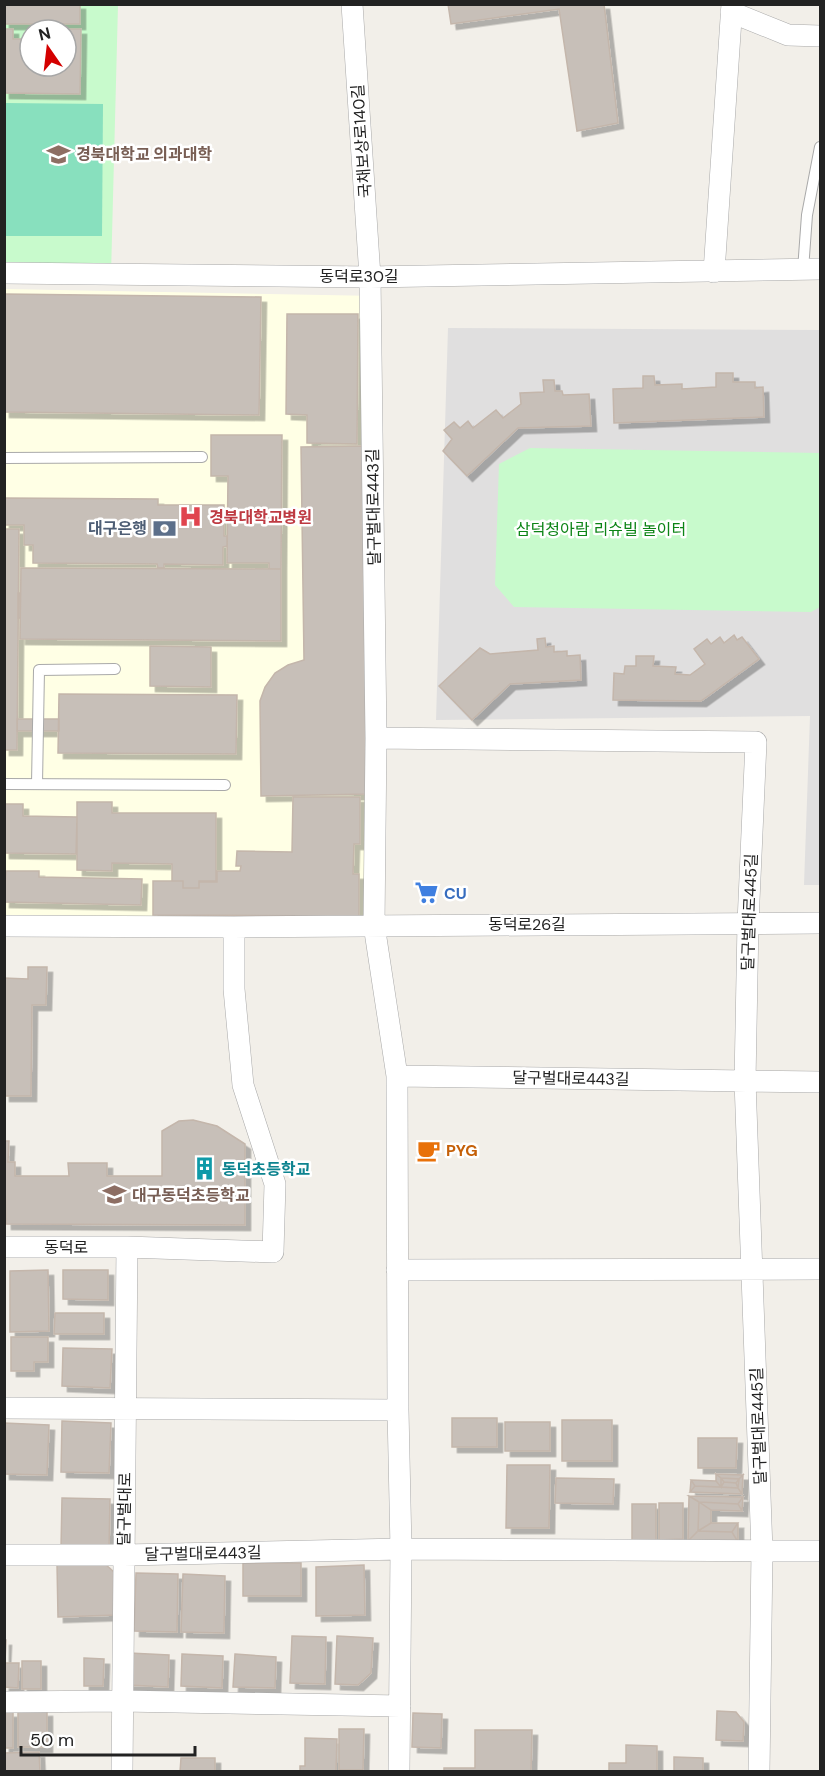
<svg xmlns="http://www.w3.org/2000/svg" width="825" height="1776" font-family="'DM Sans','Noto Sans KR',sans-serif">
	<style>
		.residential { fill: #e0dfdf }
		.education { fill: #ffffe5 }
		.park { fill: #c8facc; fill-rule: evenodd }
		.pitch { fill: #88e0be }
		.building { fill: #c7bfb8; stroke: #c4b6ab; stroke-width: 1.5; filter: url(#shadow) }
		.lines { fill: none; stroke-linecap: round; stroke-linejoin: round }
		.lane-casing { stroke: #a9a9a9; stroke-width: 12 }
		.street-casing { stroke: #a9a9a9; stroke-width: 22 }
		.lane { stroke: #fff; stroke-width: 10 }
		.street { stroke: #fff; stroke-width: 21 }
		.labels { text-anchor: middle; stroke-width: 5; stroke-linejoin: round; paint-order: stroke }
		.street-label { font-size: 16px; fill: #222; stroke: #fff }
		.education-label { font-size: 16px; font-weight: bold; fill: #785e54; stroke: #fff; text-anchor: start }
		.health-label { font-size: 16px; font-weight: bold; fill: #be3a42; stroke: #fff; text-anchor: start }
		.service-label { font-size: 16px; font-weight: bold; fill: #4e5e75; stroke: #fff; text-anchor: end }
		.park-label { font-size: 16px; fill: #0c8416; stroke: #fff }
		.shop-label { font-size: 16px; font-weight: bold; fill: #366cbe; stroke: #fff; text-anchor: start }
		.food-label { font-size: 16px; font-weight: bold; fill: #c56008; stroke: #fff; text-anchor: start }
		.culture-label { font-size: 16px; font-weight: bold; fill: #0d838f; stroke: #fff; text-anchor: start }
	</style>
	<defs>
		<filter id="shadow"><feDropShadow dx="5.5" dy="5.5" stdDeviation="0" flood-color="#0004"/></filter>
	</defs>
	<rect width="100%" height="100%" fill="#f2efe9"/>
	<path class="residential" d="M 448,328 L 820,330 L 820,885 L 804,885 L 810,716 L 436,720 Z"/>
	<path class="education" d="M 5,289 L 379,296 L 375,905 L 357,921 L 148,916 L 5,916 Z"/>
	<path class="park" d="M 5,5 L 118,5 L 111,275 L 5,273 ZM 30,30 L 66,30 L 66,66 L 30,66 Z
		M 530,448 L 820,453 L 820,607 L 811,612 L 514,607 L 495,585 L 499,464 Z"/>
	<path class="pitch" d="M 5,103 L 103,104 L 102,236 L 5,236 Z"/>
	<path class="building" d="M 4,4 L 80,4 L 80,24 L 4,24 Z
		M 448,4 L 604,4 L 618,123 L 577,131 L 559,9 L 451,24 Z
		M 4,29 L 13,29 L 13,39 L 30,39 L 30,66 L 66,66 L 66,30 L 43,29 L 81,29 L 80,94 L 4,93 Z
		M 4,294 L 261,297 L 259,415 L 4,412 Z
		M 287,314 L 358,314 L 357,444 L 307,443 L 307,415 L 286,414 Z
		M 716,373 L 733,373 L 733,382 L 755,382 L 755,388 L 763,387 L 764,417 L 614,423 L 613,389 L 643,388 L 643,376 L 654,376 L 655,385 L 682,384 L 682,389 L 716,387 Z
		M 543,380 L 554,380 L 555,391 L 562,391 L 563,395 L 589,394 L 591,426 L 518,428 L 467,476 L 443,451 L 452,439 L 444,430 L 454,422 L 460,428 L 468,421 L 473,428 L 496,410 L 503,418 L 521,404 L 520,393 L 544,392 Z
		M 211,435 L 282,435 L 281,569 L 269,569 L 269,563 L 227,563 L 228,476 L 211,476 Z
		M 364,446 L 368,794 L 261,796 L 260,701 L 265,687 L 275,673 L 288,665 L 304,660 L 301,447 Z
		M 4,498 L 158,499 L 158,505 L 224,505 L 224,536 L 227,536 L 227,546 L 223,547 L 223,565 L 164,564 L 164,568 L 158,568 L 157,564 L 33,563 L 33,545 L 24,545 L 24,525 L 4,525 Z
		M 4,529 L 19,529 L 17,750 L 4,750 Z
		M 21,568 L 281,569 L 281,641 L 20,639 Z
		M 18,593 L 20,593 L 20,618 L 18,618 Z
		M 734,635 L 737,640 L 742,637 L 759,659 L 701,701 L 613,700 L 614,673 L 624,674 L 625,666 L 636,666 L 636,656 L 654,656 L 653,666 L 676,667 L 675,674 L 690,675 L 705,664 L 694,649 L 707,639 L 711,644 L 720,637 L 724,643 Z
		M 545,638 L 546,647 L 554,646 L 554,652 L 567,651 L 567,656 L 580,655 L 581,680 L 510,684 L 472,720 L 439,686 L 480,648 L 490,654 L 538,650 L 537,639 Z
		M 150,646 L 211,647 L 211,687 L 150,686 Z
		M 59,694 L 237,695 L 236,754 L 58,753 Z
		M 17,719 L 59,719 L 59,731 L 17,731 Z
		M 293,797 L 360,797 L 360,844 L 354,844 L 353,874 L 359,874 L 359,916 L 153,915 L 153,881 L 183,881 L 183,888 L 199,888 L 199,882 L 217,882 L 217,871 L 240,871 L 241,866 L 236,866 L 237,851 L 292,852 Z
		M 77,802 L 112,802 L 112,813 L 216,813 L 216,881 L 199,881 L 199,888 L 183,888 L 183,881 L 172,881 L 172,864 L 112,863 L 112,871 L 77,870 Z
		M 4,804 L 23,804 L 23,816 L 77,817 L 76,854 L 4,853 Z
		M 6,871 L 39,871 L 39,877 L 142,879 L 141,905 L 4,902 Z
		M 28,967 L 47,967 L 46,1005 L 32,1005 L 31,1096 L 4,1096 L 4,978 L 28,979 Z
		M 193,1120 L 217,1126 L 245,1144 L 245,1225 L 6,1224 L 4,1141 L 9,1141 L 8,1162 L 15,1162 L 15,1176 L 69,1176 L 68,1163 L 107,1163 L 107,1176 L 162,1176 L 162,1131 L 179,1121 Z
		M 48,1270 L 49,1331 L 10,1332 L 10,1271 Z
		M 63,1270 L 108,1270 L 108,1300 L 63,1299 Z
		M 55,1313 L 104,1313 L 104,1334 L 54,1334 Z
		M 11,1337 L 48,1337 L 48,1362 L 34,1362 L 34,1371 L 11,1371 Z
		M 63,1348 L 112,1349 L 110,1388 L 62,1386 Z
		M 452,1418 L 497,1418 L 497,1447 L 452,1447 Z
		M 562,1420 L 612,1420 L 612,1461 L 562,1461 Z
		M 62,1421 L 111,1423 L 109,1473 L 61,1472 Z
		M 505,1422 L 550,1422 L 550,1451 L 505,1451 Z
		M 4,1423 L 49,1425 L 47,1475 L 4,1474 Z
		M 698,1438 L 737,1438 L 736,1468 L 698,1468 Z
		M 507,1465 L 550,1465 L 549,1528 L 506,1528 Z
		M 716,1474 L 743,1475 L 742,1494 L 690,1492 L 691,1480 L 716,1481 Z
		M 716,1474 L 721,1478 L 721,1487 L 716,1481 Z
		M 716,1474 L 743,1475 L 739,1479 L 721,1478 Z
		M 743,1475 L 742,1494 L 738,1488 L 739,1479 Z
		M 556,1478 L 614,1479 L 613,1504 L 555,1503 Z
		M 721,1478 L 739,1479 L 736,1483 L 724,1482 Z
		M 691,1480 L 716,1481 L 721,1487 L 695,1486 Z
		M 724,1482 L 736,1483 L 738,1488 L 721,1487 Z
		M 695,1486 L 738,1488 L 742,1494 L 690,1492 Z
		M 689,1496 L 743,1497 L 742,1511 L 711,1510 L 711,1523 L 738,1523 L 738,1542 L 688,1541 Z
		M 689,1496 L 699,1502 L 698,1531 L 688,1541 Z
		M 689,1496 L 743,1497 L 738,1504 L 699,1502 Z
		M 62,1498 L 110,1499 L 109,1549 L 61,1548 Z
		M 699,1502 L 738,1504 L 742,1511 L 711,1510 Z
		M 699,1502 L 711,1510 L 711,1523 L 698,1531 Z
		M 659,1503 L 683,1503 L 683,1539 L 659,1540 Z
		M 632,1504 L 656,1504 L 656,1540 L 632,1540 Z
		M 711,1523 L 738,1523 L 732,1532 L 698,1531 Z
		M 698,1531 L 732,1532 L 738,1542 L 688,1541 Z
		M 104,1563 L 115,1573 L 116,1615 L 58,1617 L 57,1564 Z
		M 243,1563 L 301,1563 L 301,1596 L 243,1596 Z
		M 364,1565 L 365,1615 L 316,1616 L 316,1567 Z
		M 136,1573 L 178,1574 L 177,1632 L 134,1631 Z
		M 183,1574 L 225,1576 L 224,1633 L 181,1632 Z
		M 292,1636 L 326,1637 L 325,1684 L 290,1683 Z
		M 337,1636 L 373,1638 L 371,1673 L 358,1685 L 335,1684 Z
		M 4,1640 L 6,1640 L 5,1663 L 19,1663 L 18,1688 L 4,1687 Z
		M 129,1653 L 169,1655 L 168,1687 L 127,1685 Z
		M 182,1654 L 223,1656 L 222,1688 L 181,1686 Z
		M 235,1654 L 276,1657 L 275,1688 L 233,1687 Z
		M 84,1658 L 104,1659 L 103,1686 L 84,1686 Z
		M 22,1661 L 41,1661 L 41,1689 L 22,1689 Z
		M 47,1711 L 47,1747 L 18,1747 L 18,1712 Z
		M 717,1711 L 736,1712 L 744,1722 L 743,1741 L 716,1740 Z
		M 4,1712 L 13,1712 L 13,1748 L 4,1748 Z
		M 413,1713 L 442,1714 L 441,1748 L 412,1747 Z
		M 339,1729 L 364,1729 L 363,1770 L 339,1770 Z
		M 475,1730 L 532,1730 L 531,1772 L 444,1772 L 444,1768 L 475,1768 Z
		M 305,1738 L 337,1739 L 336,1772 L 300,1772 L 300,1766 L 305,1766 Z
		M 626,1745 L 657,1746 L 657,1772 L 609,1772 L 609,1763 L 626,1763 Z
		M 39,1752 L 40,1772 L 4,1772 L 4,1753 Z
		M 674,1757 L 703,1758 L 703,1772 L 674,1772 Z
		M 181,1758 L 215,1758 L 215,1772 L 180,1772 Z"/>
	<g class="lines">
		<defs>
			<path id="lane" d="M 803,270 L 807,215 L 820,147
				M 4,458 L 202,457
				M 4,784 L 225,785
				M 37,784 L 39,670 L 115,669"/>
			<path id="street" d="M 352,4 L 370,277 L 376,738 L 374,925 L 397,1076 L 398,1410 L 401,1549 L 399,1772
				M 731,12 L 788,35 L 820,36
				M 714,272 L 732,4
				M 4,273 L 370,277 L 820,269
				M 376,738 L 756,742 L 748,923 L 745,1081 L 762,1551 L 759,1772
				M 4,926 L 234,927 L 820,923
				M 397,1076 L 820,1082
				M 4,1247 L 127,1247 L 273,1252 L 275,1184 L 243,1085 L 234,989 L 234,927
				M 397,1270 L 820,1269
				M 4,1408 L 398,1410
				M 4,1555 L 124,1555 L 401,1549 L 820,1551
				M 4,1702 L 122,1701 L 400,1706
				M 122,1772 L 127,1247"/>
		</defs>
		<use href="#lane" class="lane-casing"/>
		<use href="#street" class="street-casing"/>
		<use href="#lane" class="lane"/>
		<use href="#street" class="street"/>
	</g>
	<defs>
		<symbol id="university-bare" viewBox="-9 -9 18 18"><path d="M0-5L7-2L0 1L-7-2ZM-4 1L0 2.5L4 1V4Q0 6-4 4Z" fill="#8d6e63" stroke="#fff" stroke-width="2.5" paint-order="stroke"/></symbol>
		<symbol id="hospital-bare" viewBox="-9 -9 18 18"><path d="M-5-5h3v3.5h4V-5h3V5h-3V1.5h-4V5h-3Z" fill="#e0444e" stroke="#fff" stroke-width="2.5" paint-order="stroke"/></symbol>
		<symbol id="bank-bare" viewBox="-9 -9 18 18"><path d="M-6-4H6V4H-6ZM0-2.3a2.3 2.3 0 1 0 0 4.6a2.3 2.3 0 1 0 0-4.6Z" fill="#5c6f8a" stroke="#fff" stroke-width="2.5" paint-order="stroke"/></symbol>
		<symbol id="supermarket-bare" viewBox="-9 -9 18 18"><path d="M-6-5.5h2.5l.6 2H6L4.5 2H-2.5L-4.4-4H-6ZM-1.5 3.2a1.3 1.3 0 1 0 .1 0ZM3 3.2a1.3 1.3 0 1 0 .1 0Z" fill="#3f7fe0" stroke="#fff" stroke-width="2.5" paint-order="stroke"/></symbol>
		<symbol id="cafe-bare" viewBox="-9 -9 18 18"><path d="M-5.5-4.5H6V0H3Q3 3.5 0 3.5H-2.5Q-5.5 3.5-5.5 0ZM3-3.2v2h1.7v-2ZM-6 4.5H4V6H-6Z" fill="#e8710a" stroke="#fff" stroke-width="2.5" paint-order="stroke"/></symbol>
		<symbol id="building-bare" viewBox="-9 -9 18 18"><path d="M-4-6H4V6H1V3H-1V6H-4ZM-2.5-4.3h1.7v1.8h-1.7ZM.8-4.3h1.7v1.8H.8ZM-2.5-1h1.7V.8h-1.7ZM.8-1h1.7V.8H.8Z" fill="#0f9aa8" stroke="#fff" stroke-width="2.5" paint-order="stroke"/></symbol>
		<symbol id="school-bare" viewBox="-9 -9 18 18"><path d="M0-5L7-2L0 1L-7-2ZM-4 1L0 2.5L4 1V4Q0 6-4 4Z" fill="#8d6e63" stroke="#fff" stroke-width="2.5" paint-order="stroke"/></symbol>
	</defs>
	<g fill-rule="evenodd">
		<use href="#university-bare" x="42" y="138" width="33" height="33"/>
		<use href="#hospital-bare" x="174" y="500" width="33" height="33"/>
		<use href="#bank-bare" x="148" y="512" width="33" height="33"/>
		<use href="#supermarket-bare" x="410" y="876" width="33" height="33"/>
		<use href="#cafe-bare" x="412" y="1134" width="33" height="33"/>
		<use href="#building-bare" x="188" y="1152" width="33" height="33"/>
		<use href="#school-bare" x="98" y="1178" width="33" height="33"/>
	</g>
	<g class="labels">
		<g class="street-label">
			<text transform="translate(361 141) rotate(-94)" y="6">국채보상로140길</text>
			<text x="359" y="282">동덕로30길</text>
			<text transform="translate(373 507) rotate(-91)" y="6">달구벌대로443길</text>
			<text transform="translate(749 912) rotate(-88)" y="6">달구벌대로445길</text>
			<text x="527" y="930">동덕로26길</text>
			<text transform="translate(571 1078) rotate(1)" y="6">달구벌대로443길</text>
			<text x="66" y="1253">동덕로</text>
			<text transform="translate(758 1426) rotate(-92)" y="6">달구벌대로445길</text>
			<text transform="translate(124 1509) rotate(-89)" y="6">달구벌대로</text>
			<text transform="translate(203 1553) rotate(-1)" y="6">달구벌대로443길</text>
		</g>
		<g class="education-label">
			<text x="76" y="160">경북대학교 의과대학</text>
			<text x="132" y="1201">대구동덕초등학교</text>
		</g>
		<g class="health-label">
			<text x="209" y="523">경북대학교병원</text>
		</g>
		<g class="service-label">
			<text x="147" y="534">대구은행</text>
		</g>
		<g class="park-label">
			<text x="601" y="535">삼덕청아람 리슈빌 놀이터</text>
		</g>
		<g class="shop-label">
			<text x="444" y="899">CU</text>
		</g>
		<g class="food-label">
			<text x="446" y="1156">PYG</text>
		</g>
		<g class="culture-label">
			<text x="222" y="1175">동덕초등학교</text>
		</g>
	</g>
	<rect width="825" height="1776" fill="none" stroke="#222222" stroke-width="12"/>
	<g transform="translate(48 48) rotate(346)"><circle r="28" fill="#ffffff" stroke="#a7a7a7" stroke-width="1.5"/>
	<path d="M0-4.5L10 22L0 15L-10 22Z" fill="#d40000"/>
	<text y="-9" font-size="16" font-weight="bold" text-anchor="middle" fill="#222222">N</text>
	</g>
	<path d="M21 1746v9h174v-9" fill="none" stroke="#222222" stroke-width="3"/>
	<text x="30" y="1746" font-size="18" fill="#222222" stroke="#ffffff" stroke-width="4.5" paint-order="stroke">50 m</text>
</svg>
